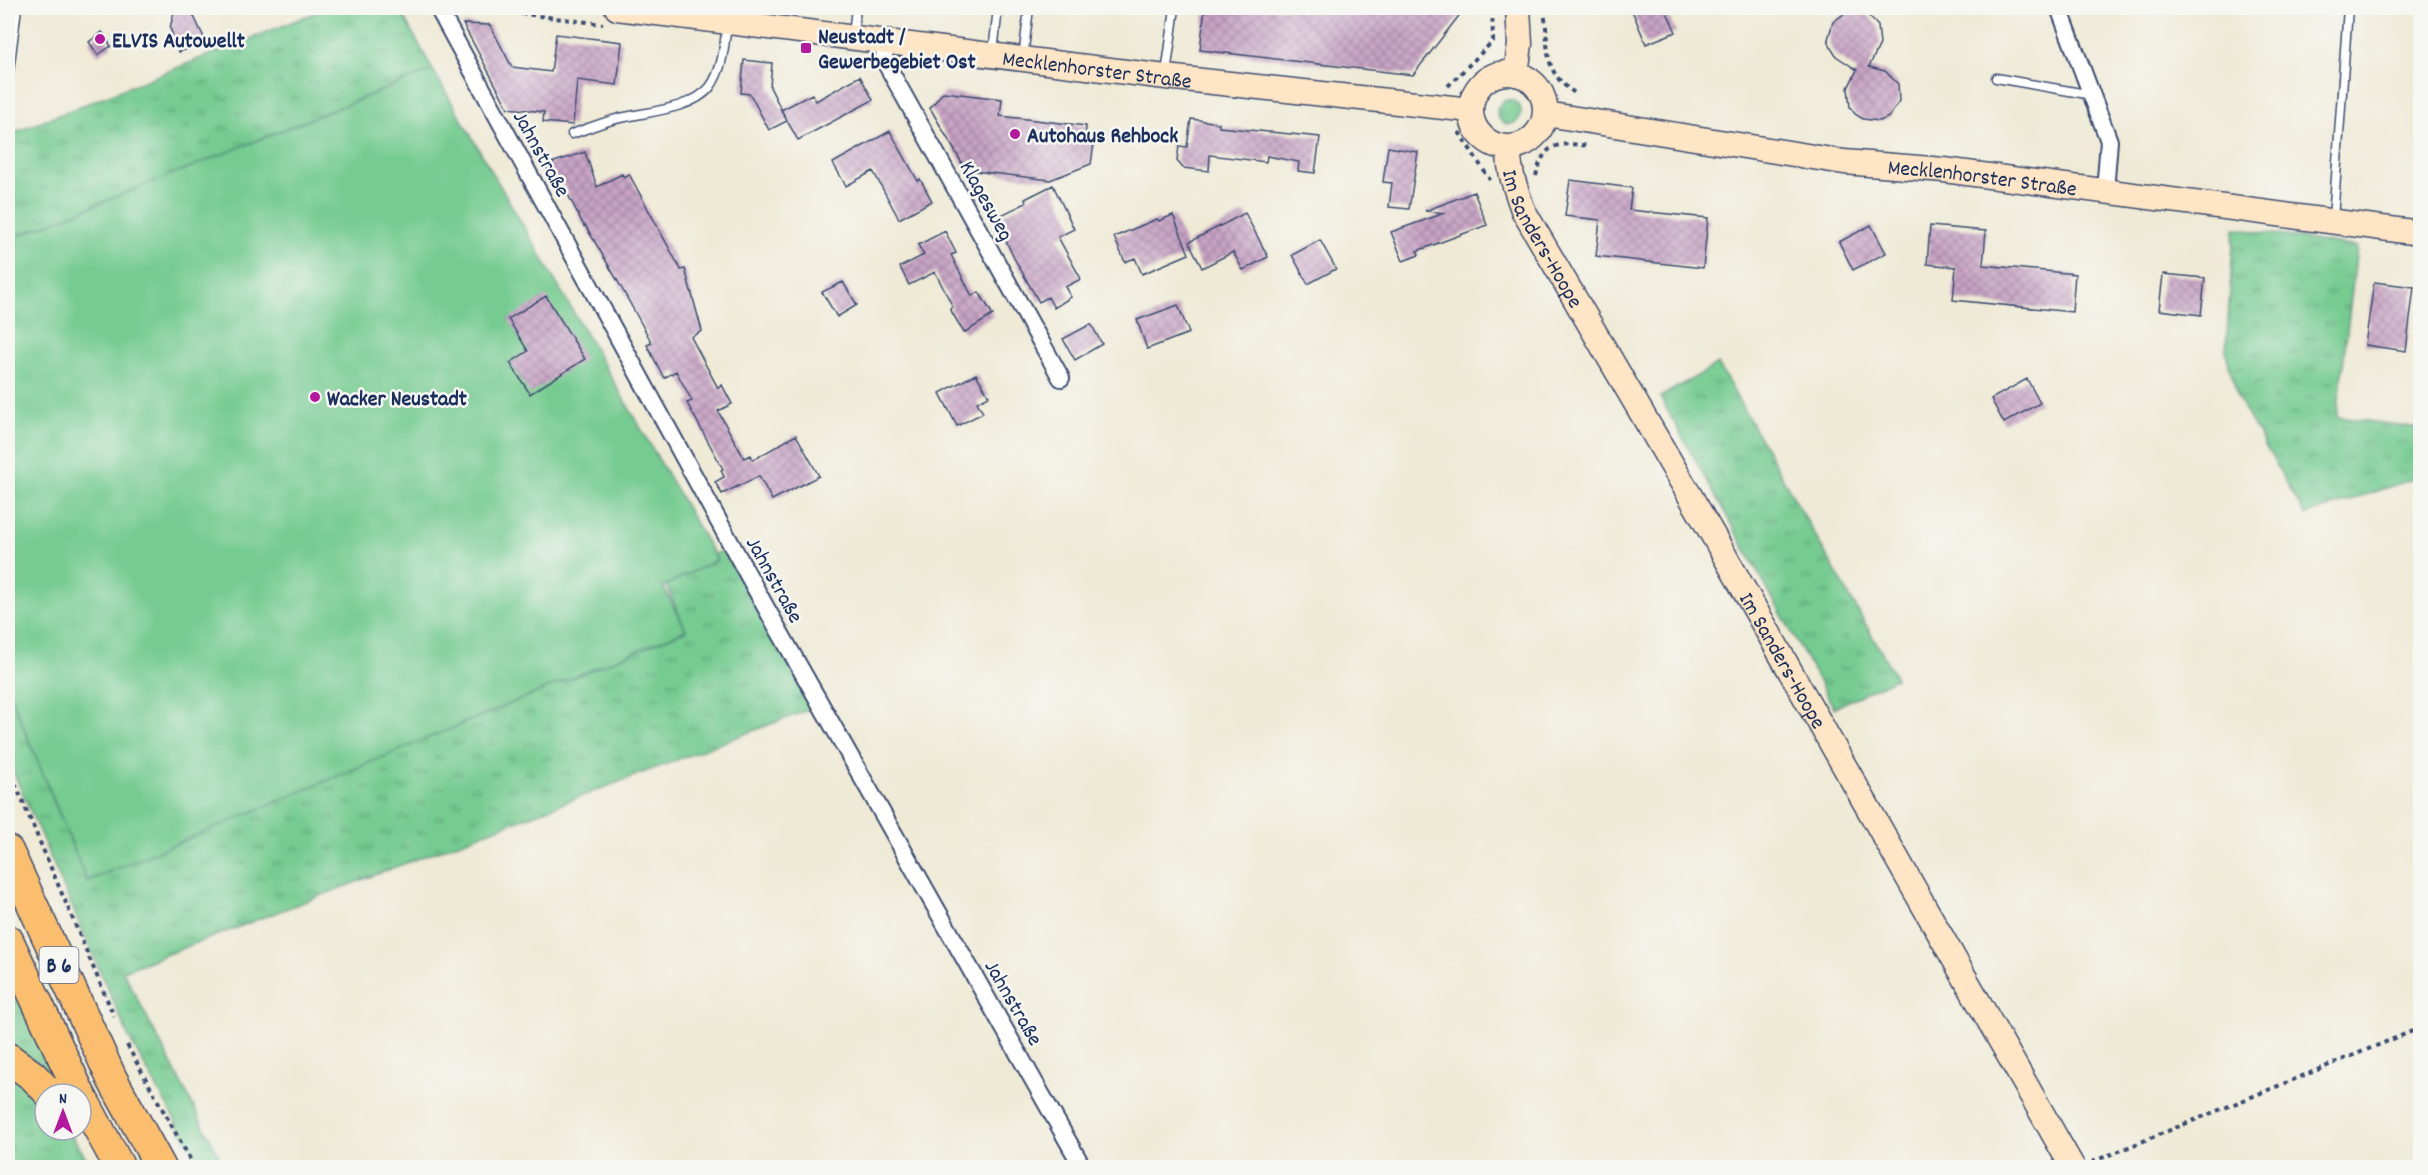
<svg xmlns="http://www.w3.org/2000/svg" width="2428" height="1175" font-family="Dekko,sans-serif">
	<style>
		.grass { fill: url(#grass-tufts); stroke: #487d77; stroke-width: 1.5 }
		.pitch { fill: #74cb90; stroke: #487d77; stroke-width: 1.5 }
		.building { fill: url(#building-cross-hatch) }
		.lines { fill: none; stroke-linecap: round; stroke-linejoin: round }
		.lane-casing { stroke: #3b4b70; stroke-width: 11 }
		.street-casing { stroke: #3b4b70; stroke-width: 20 }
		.secondary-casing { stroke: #3b4b70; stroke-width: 27 }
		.highway-casing { stroke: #3b4b70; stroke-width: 33 }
		.path { stroke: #3b4b70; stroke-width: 4; stroke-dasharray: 4.5 4.5; stroke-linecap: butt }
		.lane { stroke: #fff; stroke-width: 8 }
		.street { stroke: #fff; stroke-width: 16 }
		.secondary { stroke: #fde5c5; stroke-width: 24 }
		.highway { stroke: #fbbe6e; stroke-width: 30 }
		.poi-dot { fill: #b5179e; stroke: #f6f6f2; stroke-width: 2 }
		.labels { text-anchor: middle; stroke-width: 5; stroke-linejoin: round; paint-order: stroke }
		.shield { fill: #f6f6f2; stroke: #5d6b8a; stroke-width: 1.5 }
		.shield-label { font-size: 21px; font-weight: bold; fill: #1b2f5e }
		.poi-label { font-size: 22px; font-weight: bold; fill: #1b2f5e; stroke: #f6f6f2; text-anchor: start }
		.street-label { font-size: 22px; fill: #1b2f5e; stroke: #f6f6f2 }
	</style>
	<defs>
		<pattern id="grass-tufts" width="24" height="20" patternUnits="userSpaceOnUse" patternTransform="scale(1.5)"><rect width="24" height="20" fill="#74cb90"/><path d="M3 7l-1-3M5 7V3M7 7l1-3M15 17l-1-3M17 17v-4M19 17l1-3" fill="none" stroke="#5ea579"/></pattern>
		<pattern id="building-cross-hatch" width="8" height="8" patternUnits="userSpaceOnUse" patternTransform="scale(1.5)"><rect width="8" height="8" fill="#c8a3c5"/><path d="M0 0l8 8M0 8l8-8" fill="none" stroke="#a285a3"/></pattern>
	</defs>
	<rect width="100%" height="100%" fill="#f6f6f2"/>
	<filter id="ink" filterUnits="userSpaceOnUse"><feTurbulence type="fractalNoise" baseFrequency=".0167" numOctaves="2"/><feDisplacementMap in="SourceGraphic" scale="12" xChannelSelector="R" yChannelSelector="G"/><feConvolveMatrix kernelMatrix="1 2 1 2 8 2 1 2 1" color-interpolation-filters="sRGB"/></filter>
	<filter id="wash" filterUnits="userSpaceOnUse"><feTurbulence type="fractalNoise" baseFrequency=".008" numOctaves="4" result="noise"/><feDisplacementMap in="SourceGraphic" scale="24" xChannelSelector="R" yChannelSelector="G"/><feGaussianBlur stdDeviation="1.35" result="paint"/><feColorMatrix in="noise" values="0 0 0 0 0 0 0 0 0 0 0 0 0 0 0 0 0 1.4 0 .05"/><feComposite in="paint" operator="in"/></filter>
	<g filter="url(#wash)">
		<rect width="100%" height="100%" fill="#efead5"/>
		<path class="grass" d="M 327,8 L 399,8 L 433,70 L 8,240 L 8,135 Z
			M1497 112a12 12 0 1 1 24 0a12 12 0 1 1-24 0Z
			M 2234,228 L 2357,247 L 2337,417 L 2419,428 L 2413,479 L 2305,515 L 2238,398 L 2226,353 Z
			M 1718,364 L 1896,678 L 1834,708 L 1660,397 Z
			M 723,550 L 813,708 L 123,971 L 225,1167 L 202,1168 L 129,1038 L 12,769 L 8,754 L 8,690 L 87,881 L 686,630 L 666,585 L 717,560 L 714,554 Z
			M 8,970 L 51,1064 L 48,1069 L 8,1044 Z
			M 8,1069 L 45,1100 L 45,1130 L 68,1130 L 92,1167 L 8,1167 Z"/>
		<path class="pitch" d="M 433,70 L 717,560 L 663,586 L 686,630 L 87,881 L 8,689 L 8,240 Z"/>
		<g id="blocks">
			<path class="building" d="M 175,8 L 190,8 L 206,42 L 179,52 L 170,28 Z
				M 1205,8 L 1465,8 L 1413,75 L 1200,50 Z
				M 1631,8 L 1665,8 L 1676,32 L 1646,44 Z
				M 1848,11 L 1866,13 L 1878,26 L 1880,44 L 1869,67 L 1885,71 L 1898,84 L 1899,102 L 1889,117 L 1880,121 L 1863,119 L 1855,114 L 1850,107 L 1848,88 L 1857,70 L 1836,56 L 1831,48 L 1828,39 L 1833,22 Z
				M 463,24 L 490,25 L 512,67 L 551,72 L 556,34 L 622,42 L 617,85 L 577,80 L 573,125 L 543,122 L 544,112 L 508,108 Z
				M 102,32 L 111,46 L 98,55 L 89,42 Z
				M 744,60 L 772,63 L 770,87 L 787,121 L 769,130 L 750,94 L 741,93 Z
				M 860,76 L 873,100 L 798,140 L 781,110 L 812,94 L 816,101 Z
				M 943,92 L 1002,99 L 1000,116 L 1086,126 L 1085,141 L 1094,143 L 1091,164 L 1050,180 L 966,170 L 930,108 Z
				M 1191,119 L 1219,123 L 1219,127 L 1320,137 L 1315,173 L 1298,171 L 1299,162 L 1267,156 L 1266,162 L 1210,155 L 1209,171 L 1183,168 L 1177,161 L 1179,146 L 1187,147 Z
				M 890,131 L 918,181 L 920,179 L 932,201 L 899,219 L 873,171 L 846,186 L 833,163 Z
				M 1388,147 L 1418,152 L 1409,209 L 1389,207 L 1392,183 L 1383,182 Z
				M 585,152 L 597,187 L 622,174 L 624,177 L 629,174 L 681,270 L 685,269 L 702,331 L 691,337 L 718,388 L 722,385 L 732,404 L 718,411 L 744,458 L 751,455 L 753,460 L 796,435 L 819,476 L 772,500 L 759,476 L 722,494 L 715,482 L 724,477 L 721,470 L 723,469 L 687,403 L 692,401 L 676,371 L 664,378 L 647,345 L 652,343 L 616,278 L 585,225 L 584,226 L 561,181 L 555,183 L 545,165 Z
				M 1570,180 L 1632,188 L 1629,210 L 1708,218 L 1703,268 L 1596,256 L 1600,220 L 1565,216 Z
				M 1053,185 L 1074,229 L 1058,237 L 1081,279 L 1065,287 L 1071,297 L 1054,308 L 1048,297 L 1039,302 L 1014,258 L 995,218 L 1026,203 L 1025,199 Z
				M 1474,192 L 1487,225 L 1417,251 L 1419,255 L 1403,261 L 1391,232 L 1445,213 L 1425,211 Z
				M 1245,213 L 1268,257 L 1243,270 L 1233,252 L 1202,268 L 1189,242 Z
				M 1173,215 L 1189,254 L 1142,274 L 1135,258 L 1125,262 L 1114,237 L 1157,219 L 1159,221 Z
				M 1871,225 L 1886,253 L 1853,270 L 1839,242 Z
				M 1930,226 L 1986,231 L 1983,265 L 2075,274 L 2072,312 L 1953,300 L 1956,267 L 1927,264 Z
				M 945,231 L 956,253 L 951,255 L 972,296 L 979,292 L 993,315 L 964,333 L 950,309 L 953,307 L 935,272 L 909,285 L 900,267 L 924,255 L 918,245 Z
				M 1320,240 L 1336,269 L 1308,284 L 1292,255 Z
				M 2163,274 L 2205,278 L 2201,315 L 2159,310 Z
				M 843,282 L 857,305 L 837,317 L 822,292 Z
				M 2374,282 L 2414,287 L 2406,351 L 2365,345 Z
				M 546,296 L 585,359 L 530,394 L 510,363 L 528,351 L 508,319 Z
				M 1178,305 L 1189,333 L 1147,349 L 1137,320 Z
				M 1091,324 L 1102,344 L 1075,360 L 1063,339 Z
				M 976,374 L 989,396 L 977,402 L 983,413 L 957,426 L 940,393 Z
				M 2027,379 L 2040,403 L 2004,423 L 1991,399 Z"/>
		</g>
	</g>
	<g filter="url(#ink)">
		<use href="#blocks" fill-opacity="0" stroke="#3b4b70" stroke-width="1.5"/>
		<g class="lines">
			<defs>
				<path id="lane" d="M 853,35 L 856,8
					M 993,52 L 998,8
					M 1023,58 L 1029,8
					M 1166,74 L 1175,8
					M 1996,78 L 2092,95
					M 8,79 L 17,8
					M 572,134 C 586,129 601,123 616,119 C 643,112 692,110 710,87 C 723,69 724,46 727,25
					M 2333,219 L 2348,8"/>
				<path id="street" d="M 438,8 L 765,606 L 1083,1168
					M 2059,8 L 2109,141 L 2105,191
					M 885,42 L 884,60 L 1061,378"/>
				<g id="secondary">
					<path id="s1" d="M 617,8 L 1166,77 L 1471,110"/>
					<circle cx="1508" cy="110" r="37"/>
					<path d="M 1516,74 L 1520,44 L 1518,8"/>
					<path id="s2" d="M 1546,114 L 1844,162 L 1944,170 L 2420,233"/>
					<path id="s3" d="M 1509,148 C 1508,171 1516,189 1523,210 L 1710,530 L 2073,1168"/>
				</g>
				<path id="highway" d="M 8,851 L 112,1079 L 161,1168
					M 8,940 L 80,1094
					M 8,1058 L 33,1076 L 50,1094
					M 81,1096 L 120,1168"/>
			</defs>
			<use href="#lane" class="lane-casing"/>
			<use href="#street" class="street-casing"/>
			<use href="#secondary" class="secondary-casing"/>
			<use href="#highway" class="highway-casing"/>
			<path class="path" d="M 476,8 L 603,24
				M 1543,8 C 1552,45 1537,70 1578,95
				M 1448,86 L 1493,41 L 1492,8
				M 1459,132 L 1490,180
				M 1536,176 C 1544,142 1558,142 1590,146
				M 8,767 L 114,1016
				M 127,1045 L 195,1168
				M 2092,1162 L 2420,1028"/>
			<use href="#lane" class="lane"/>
			<use href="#street" class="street"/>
			<use href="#secondary" class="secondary"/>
			<use href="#highway" class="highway"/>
		</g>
	</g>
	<g class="poi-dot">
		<circle cx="100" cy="39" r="6"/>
		<rect x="800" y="42" width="12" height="12" rx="3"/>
		<circle cx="1015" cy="134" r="6"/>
		<circle cx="315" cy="397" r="6"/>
	</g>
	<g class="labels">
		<rect class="shield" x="39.5" y="947" width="39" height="36" rx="4.5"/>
		<g class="shield-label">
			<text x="59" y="972">B 6</text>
		</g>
		<g class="poi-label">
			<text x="818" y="43">Neustadt /<tspan x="818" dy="25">Gewerbegebiet Ost</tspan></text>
			<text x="112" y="47">ELVIS Autowellt</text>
			<text x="1027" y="142">Autohaus Rehbock</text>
			<text x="327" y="405">Wacker Neustadt</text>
		</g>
		<g class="street-label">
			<text dy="8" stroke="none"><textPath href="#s1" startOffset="484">Mecklenhorster Straße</textPath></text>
			<text transform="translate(543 153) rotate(61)" y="8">Jahnstraße</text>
			<text dy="8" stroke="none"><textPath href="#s2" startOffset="441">Mecklenhorster Straße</textPath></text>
			<text transform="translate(988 200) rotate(61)" y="8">Klagesweg</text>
			<text dy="8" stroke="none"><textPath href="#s3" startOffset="98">Im Sanders-Hoope</textPath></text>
			<text transform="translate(776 579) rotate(61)" y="8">Jahnstraße</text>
			<text dy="8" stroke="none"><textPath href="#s3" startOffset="584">Im Sanders-Hoope</textPath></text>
			<text transform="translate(1015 1002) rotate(60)" y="8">Jahnstraße</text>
		</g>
	</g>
	<rect width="2428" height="1175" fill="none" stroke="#f6f6f2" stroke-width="30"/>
	<g transform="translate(63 1112)"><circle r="28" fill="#f6f6f2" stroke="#9ea6b7" stroke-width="1.5"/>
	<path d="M0-4.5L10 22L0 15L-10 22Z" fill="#b5179e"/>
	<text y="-9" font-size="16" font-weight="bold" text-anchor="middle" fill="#1b2f5e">N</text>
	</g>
</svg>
